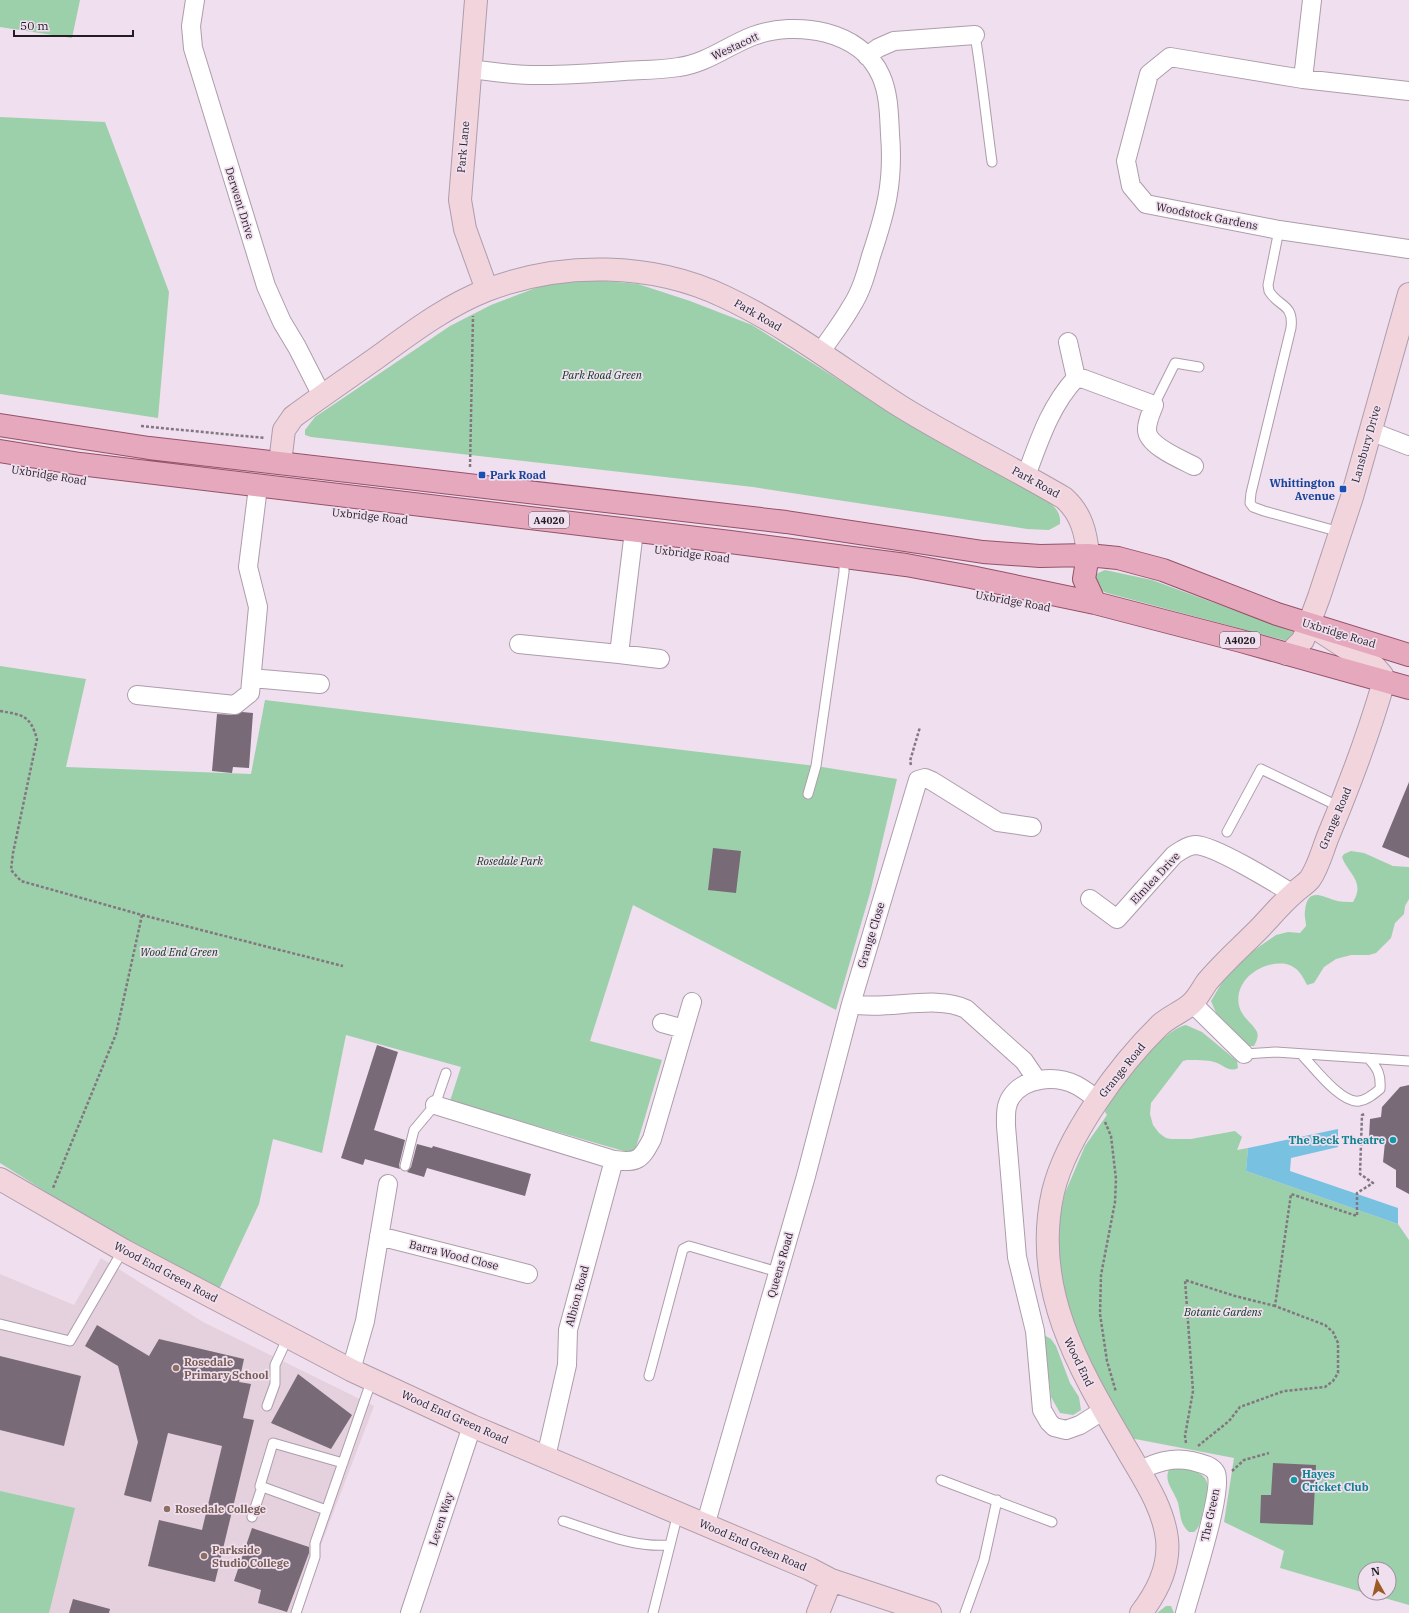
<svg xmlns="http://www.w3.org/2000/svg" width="1409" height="1613" font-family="'IBM Plex Serif',serif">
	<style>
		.education { fill: #e5d0dd }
		.green { fill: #9cd0aa }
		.water { fill: #78c1e1 }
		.building { fill: #796a78 }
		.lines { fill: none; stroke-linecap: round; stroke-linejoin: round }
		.lane-casing { stroke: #ad9dac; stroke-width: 11 }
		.street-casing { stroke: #ad9dac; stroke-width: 20 }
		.secondary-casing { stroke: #ad9dac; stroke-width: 24 }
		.primary-casing { stroke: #955269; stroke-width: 24 }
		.path { stroke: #827781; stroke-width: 2.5; stroke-dasharray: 3 2; stroke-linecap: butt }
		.lane { stroke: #fff; stroke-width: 9 }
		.street { stroke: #fff; stroke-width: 18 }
		.secondary { stroke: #f2d4dd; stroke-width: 22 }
		.primary { stroke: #e5a8bc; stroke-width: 22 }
		.transit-dot { fill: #1a4fb4; stroke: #f0dfef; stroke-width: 1.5 }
		.culture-dot { fill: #0f9aa8; stroke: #f0dfef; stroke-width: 1.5 }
		.education-dot { fill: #8d6e63; stroke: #f0dfef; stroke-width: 1.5 }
		.labels { text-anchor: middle; stroke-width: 3.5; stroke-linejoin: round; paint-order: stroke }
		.shield { fill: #f0dfef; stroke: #605760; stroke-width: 1 }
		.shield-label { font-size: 10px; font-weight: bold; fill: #231d23 }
		.street-label { font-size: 11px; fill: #231d23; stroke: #f0dfef }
		.park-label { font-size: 11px; font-style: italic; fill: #043318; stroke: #f0dfef }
		.transit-label { font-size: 11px; font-weight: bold; fill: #164399; stroke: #f0dfef; text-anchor: start }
		.culture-label { font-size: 11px; font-weight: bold; fill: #0d838f; stroke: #f0dfef; text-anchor: end }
		.education-label { font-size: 11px; font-weight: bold; fill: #785e54; stroke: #f0dfef; text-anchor: start }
	</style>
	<rect width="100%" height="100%" fill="#f0dfef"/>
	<path class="education" d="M 101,1258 L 203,1322 L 374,1406 L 295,1613 L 0,1613 L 0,1274 L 74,1305 Z"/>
	<path class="green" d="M 0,0 L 80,0 L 72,38 L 0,27 Z
		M 0,117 L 105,122 L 169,292 L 158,418 L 0,394 Z
		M 574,281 L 605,281 L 638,284 L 690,301 L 752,325 L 904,421 L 1048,501 C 1056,508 1061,513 1060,524 L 1049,530 L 1027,529 L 753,487 L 311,437 L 305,435 L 305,430 L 315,417 L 450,326 L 491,305 L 546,284 Z
		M 1105,570 L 1152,580 L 1296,633 L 1287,641 L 1107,593 L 1098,589 L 1095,577 L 1098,573 Z
		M 0,666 L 86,679 L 66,767 L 251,774 L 265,700 L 816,766 L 897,779 L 870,893 L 836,1010 L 633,905 L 590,1041 L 662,1060 L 634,1154 L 450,1101 L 461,1067 L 346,1035 L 322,1153 L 273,1139 L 259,1204 L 215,1298 L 0,1163 Z
		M 1351,851 L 1364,853 L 1393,866 L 1409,867 L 1409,899 L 1405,906 L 1404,914 L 1395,923 L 1391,938 L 1376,953 L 1369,955 L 1351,955 L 1336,959 L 1324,967 L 1314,983 L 1307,985 C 1302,975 1298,967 1286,964 C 1261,960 1231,982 1240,1009 C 1244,1019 1254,1025 1257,1032 C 1259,1037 1256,1042 1254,1046 L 1249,1046 L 1217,1015 L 1211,1001 L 1227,974 L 1240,960 L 1276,935 L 1288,932 L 1300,933 L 1306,926 C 1306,921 1304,916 1305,911 C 1307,888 1320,895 1334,900 C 1340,902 1347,902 1353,902 C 1366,881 1347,873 1342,857 L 1344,854 Z
		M 1186,1025 L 1202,1032 L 1237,1061 L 1238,1068 C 1228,1073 1223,1064 1214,1062 C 1209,1060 1193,1060 1187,1060 L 1183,1061 L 1151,1103 L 1150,1114 L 1153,1125 L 1159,1133 L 1166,1138 L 1171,1139 L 1191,1139 L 1235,1131 L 1242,1137 L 1237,1150 L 1248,1148 L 1246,1171 L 1398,1224 L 1409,1240 L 1409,1605 L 1367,1593 L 1389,1593 L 1389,1569 L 1365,1569 L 1365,1593 L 1280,1568 L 1284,1551 L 1224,1522 L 1234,1458 L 1130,1438 L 1086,1360 L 1061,1293 L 1055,1240 L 1065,1193 L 1085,1146 L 1107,1115 L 1105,1112 L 1106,1106 C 1122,1085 1161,1030 1186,1025 Z
		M 1044,1335 L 1051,1339 L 1056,1346 L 1070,1383 L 1079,1397 L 1081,1410 L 1073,1415 L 1060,1413 L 1051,1397 Z
		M 1173,1469 C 1189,1468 1210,1471 1208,1492 C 1208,1498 1205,1504 1203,1510 C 1201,1518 1201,1526 1194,1532 L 1189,1532 C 1179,1523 1181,1514 1178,1503 C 1175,1492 1163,1481 1169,1470 Z
		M 0,1491 L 75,1508 L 49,1613 L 0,1613 Z
		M 1166,1606 L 1171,1606 L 1174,1613 L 1157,1613 Z"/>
	<path class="water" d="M 1338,1129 L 1338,1147 L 1291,1158 L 1290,1171 L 1398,1208 L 1398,1224 L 1246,1171 L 1248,1148 Z"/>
	<path class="building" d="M 242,712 L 253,713 L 249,768 L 233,767 L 232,773 L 212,771 L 217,714 L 234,715 Z
		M 1409,782 L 1409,858 L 1382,847 Z
		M 713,848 L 741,851 L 736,893 L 708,890 Z
		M 377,1045 L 398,1052 L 374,1130 L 405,1140 L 399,1165 L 400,1169 L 365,1159 L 363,1165 L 341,1158 Z
		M 1409,1085 L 1409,1194 L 1396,1187 L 1396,1170 L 1383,1162 L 1385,1142 L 1369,1138 L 1370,1119 L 1381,1117 L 1382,1107 L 1400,1087 Z
		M 417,1144 L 432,1148 L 433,1146 L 531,1174 L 525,1196 L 427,1168 L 424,1177 L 407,1172 L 411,1167 Z
		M 97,1325 L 149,1356 L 159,1339 L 244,1359 L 239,1382 L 251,1384 L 243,1418 L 254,1420 L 215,1582 L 148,1566 L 159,1520 L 202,1530 L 222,1446 L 168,1433 L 151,1502 L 124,1495 L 138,1442 L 118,1366 L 85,1346 Z
		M 0,1356 L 81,1376 L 64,1446 L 0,1430 Z
		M 298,1374 L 352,1415 L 331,1449 L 271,1423 Z
		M 1273,1463 L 1316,1465 L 1313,1525 L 1260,1523 L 1261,1495 L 1271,1495 Z
		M 252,1528 L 309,1547 L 309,1553 L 287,1612 L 258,1603 L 261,1590 L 234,1581 Z
		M 73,1599 L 110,1609 L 109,1613 L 69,1613 Z"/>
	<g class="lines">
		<defs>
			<path id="lane" d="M 975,35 C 982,77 986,119 992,162
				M 1279,230 L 1268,285 L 1269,291 C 1278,307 1294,303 1291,328 L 1251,493 L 1250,503 L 1253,507 L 1264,511 L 1340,532
				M 1154,405 L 1175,363 L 1199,367
				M 808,794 L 816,766 L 844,572 L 844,556
				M 1227,832 L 1261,769 L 1340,807
				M 1244,1054 L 1276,1052 L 1409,1061
				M 1301,1054 C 1313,1066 1341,1104 1359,1101 C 1367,1100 1374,1094 1380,1089 C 1381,1075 1378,1068 1368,1058
				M 405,1166 L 414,1130 L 435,1105 L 446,1073
				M 0,1324 L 70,1341 L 123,1250
				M 649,1376 L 683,1249 L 689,1246 L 778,1272
				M 267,1406 L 275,1384 L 275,1365 L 288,1337
				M 941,1480 L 1052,1522
				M 326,1510 L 260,1486 L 273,1443 L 343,1463
				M 252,1517 L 262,1487
				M 563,1521 C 598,1532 633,1548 669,1545
				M 296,1613 L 315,1557 L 315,1543 L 372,1379
				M 653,1613 L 678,1513
				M 965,1613 L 984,1560 L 997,1500"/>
			<path id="street" d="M 195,0 L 191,26 L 193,48 L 266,286 L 282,322 L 297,347 L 322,396
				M 867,56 L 878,48 L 894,41 L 975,35
				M 470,69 C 494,72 519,76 543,75 C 570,75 597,73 624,71 C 642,70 661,70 679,67 C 707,63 727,46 753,36 C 796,20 861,30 881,76 C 889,94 889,115 890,134 C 894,182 886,211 871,256 C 866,274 861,292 851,307 C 842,323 830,338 820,353
				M 1303,79 L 1312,0
				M 1409,91 L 1303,79 L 1170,57 L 1149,74 L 1126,161 L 1131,186 L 1146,204 L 1279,230 L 1409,249
				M 1076,378 L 1084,379 L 1154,405 C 1151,413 1147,421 1147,429 C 1146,445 1182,460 1194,466
				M 1370,431 L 1409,446
				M 1026,476 C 1039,441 1050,406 1076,378 L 1068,342
				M 519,644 L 619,654 L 634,531
				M 619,654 L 660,659
				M 252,678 L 320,684
				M 137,695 L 235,705 L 250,693 L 258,607 L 248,567 L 258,487
				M 1090,899 L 1117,919 L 1174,855 C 1180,851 1188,845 1196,845 C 1215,846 1274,882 1293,894
				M 1192,1003 L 1244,1054
				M 851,1004 C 885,1011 936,994 966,1009 L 1024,1061 L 1037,1080
				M 662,1023 L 684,1029
				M 1098,1100 C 1091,1095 1084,1089 1076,1085 C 1056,1075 1024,1077 1011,1097 C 1005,1106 1006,1116 1006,1126 L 1017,1257 L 1035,1331 L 1042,1410 L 1049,1422 L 1054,1427 L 1066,1430 L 1080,1425 L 1104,1410
				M 435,1105 L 614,1160 C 638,1163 641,1160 652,1139 L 692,1002
				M 379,1236 L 528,1274
				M 351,1370 L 365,1321 L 388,1184
				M 546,1457 L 567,1365 L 568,1330 L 614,1160
				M 1139,1471 C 1156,1462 1172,1457 1192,1461 C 1200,1463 1212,1465 1216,1473 C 1224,1490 1191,1590 1185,1613
				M 705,1526 L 806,1176 L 851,1004 L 918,780 L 925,778 L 932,781 L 998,822 L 1032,827
				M 410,1613 L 472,1426"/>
			<path id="secondary" d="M 476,0 L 460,200 L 465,229 L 487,290
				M 280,463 L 284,430 L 293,417 C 320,397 348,378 375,359 C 411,333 446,306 487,290 C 562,261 652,262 725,297 C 787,326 842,369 900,406 C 953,439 1010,466 1064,498 C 1081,513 1086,532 1088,555
				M 1287,654 L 1292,651 L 1303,640 L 1319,597 L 1352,497 L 1409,294
				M 0,1179 L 123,1250 L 351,1370 L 472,1426 L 810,1569 L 831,1580 L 930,1613
				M 818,1613 L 831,1580
				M 1141,1613 C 1158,1591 1170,1567 1167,1539 C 1163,1506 1143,1478 1127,1450 C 1080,1370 1031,1290 1053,1192 C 1066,1137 1119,1065 1160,1025 C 1170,1016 1182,1012 1191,1004 C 1198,998 1202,989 1207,982 C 1222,964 1240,948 1256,932 C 1269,919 1280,905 1294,893 C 1299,888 1306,884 1310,879 C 1319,866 1323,848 1329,834 C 1350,784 1369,733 1384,681 L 1382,675 L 1375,667 L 1320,631"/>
			<path id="primary" d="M 0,425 L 149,448 L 786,522 L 983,552 L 1040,556 L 1088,555 L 1118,558 L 1163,570 L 1277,614 L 1409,655
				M 0,451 L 80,464 L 730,542 L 906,565 L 971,577 L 1095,603 L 1241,641 L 1409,688
				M 1088,555 L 1084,579 L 1095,603"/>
		</defs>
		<use href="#lane" class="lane-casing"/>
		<use href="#street" class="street-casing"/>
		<use href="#secondary" class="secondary-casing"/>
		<use href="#primary" class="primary-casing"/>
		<path class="path" d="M 141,426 L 265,438
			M 470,467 L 473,316
			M 0,711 C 23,715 30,715 37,739 L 13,853 L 11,870 L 21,881 L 142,915 L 116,1034 L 53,1188
			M 911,765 L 910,761 L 920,727
			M 142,915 L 343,966
			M 1105,1122 L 1111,1136 L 1116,1179 L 1115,1202 L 1101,1275 L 1100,1314 L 1107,1361 L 1116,1392
			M 1186,1443 L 1185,1436 L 1193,1391 L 1185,1280 L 1235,1296 L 1275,1306
			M 1198,1446 L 1229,1421 L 1240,1407 L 1284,1391 L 1325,1387 L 1333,1381 L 1338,1373 L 1338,1343 L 1333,1332 L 1325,1325 L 1275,1306 L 1291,1194 L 1357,1216 L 1357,1193 L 1373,1183 L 1360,1174 L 1362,1115 L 1365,1114
			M 1232,1471 L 1244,1460 L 1269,1453"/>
		<use href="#lane" class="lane"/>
		<use href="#street" class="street"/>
		<use href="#secondary" class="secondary"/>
		<use href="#primary" class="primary"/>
	</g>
	<g class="transit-dot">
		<rect x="478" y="471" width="8" height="8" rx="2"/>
		<rect x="1339" y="485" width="8" height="8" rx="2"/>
	</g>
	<g class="culture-dot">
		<circle cx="1393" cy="1140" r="4"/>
		<circle cx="1294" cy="1480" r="4"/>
	</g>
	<g class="education-dot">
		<circle cx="176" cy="1368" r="4"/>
		<circle cx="167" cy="1509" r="4"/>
		<circle cx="204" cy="1556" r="4"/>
	</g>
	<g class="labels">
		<g class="shield">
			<rect x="529" y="512" width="40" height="16" rx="3"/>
			<rect x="1220" y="632" width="40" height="16" rx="3"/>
		</g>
		<g class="shield-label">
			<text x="549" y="524">A4020</text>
			<text x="1240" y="644">A4020</text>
		</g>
		<g class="street-label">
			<text transform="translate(735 46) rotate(-25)" y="4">Westacott</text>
			<text transform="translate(463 147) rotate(-85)" y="4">Park Lane</text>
			<text transform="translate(240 203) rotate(73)" y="4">Derwent Drive</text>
			<text transform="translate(1207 216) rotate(11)" y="4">Woodstock Gardens</text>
			<text transform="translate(758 315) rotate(30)" y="4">Park Road</text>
			<text transform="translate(1366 444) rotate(-74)" y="4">Lansbury Drive</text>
			<text transform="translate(49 475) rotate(9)" y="4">Uxbridge Road</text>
			<text transform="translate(1036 482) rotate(29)" y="4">Park Road</text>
			<text transform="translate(370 516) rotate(6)" y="4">Uxbridge Road</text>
			<text transform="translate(692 554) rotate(7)" y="4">Uxbridge Road</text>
			<text transform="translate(1013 601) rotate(10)" y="4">Uxbridge Road</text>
			<text transform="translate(1339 633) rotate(17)" y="4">Uxbridge Road</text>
			<text transform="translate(1335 818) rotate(-67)" y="4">Grange Road</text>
			<text transform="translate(1155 878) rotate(-47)" y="4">Elmlea Drive</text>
			<text transform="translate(871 935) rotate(-73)" y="4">Grange Close</text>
			<text transform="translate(1122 1070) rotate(-51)" y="4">Grange Road</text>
			<text transform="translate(454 1255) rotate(14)" y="4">Barra Wood Close</text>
			<text transform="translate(780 1265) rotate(-74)" y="4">Queens Road</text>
			<text transform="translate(166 1272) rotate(28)" y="4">Wood End Green Road</text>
			<text transform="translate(577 1296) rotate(-75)" y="4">Albion Road</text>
			<text transform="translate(1079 1362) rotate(64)" y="4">Wood End</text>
			<text transform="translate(455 1417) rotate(24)" y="4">Wood End Green Road</text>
			<text transform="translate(1210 1515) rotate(-78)" y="4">The Green</text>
			<text transform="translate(441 1519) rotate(-72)" y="4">Leven Way</text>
			<text transform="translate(753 1545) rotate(23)" y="4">Wood End Green Road</text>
		</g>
		<g class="park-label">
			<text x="602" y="379">Park Road Green</text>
			<text x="510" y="865">Rosedale Park</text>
			<text x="179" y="956">Wood End Green</text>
			<text x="1223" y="1316">Botanic Gardens</text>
		</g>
		<g class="transit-label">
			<text x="490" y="479">Park Road</text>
			<text x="1335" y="487" text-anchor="end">Whittington<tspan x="1335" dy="13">Avenue</tspan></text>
		</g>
		<g class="culture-label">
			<text x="1385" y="1144">The Beck Theatre</text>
			<text x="1302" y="1478" text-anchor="start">Hayes<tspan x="1302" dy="13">Cricket Club</tspan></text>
		</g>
		<g class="education-label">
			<text x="184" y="1366">Rosedale<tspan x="184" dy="13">Primary School</tspan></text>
			<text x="175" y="1513">Rosedale College</text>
			<text x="212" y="1554">Parkside<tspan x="212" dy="13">Studio College</tspan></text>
		</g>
	</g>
	<g transform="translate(1377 1581) rotate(352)"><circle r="19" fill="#f0dfef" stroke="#9e919d"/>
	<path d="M0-3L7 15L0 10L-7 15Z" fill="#9b5b24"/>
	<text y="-6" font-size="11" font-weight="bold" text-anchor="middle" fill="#231d23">N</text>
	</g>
	<path d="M14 30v6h119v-6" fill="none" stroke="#231d23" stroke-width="2"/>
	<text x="20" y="30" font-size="12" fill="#231d23" stroke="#f0dfef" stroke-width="3" paint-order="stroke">50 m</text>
</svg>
